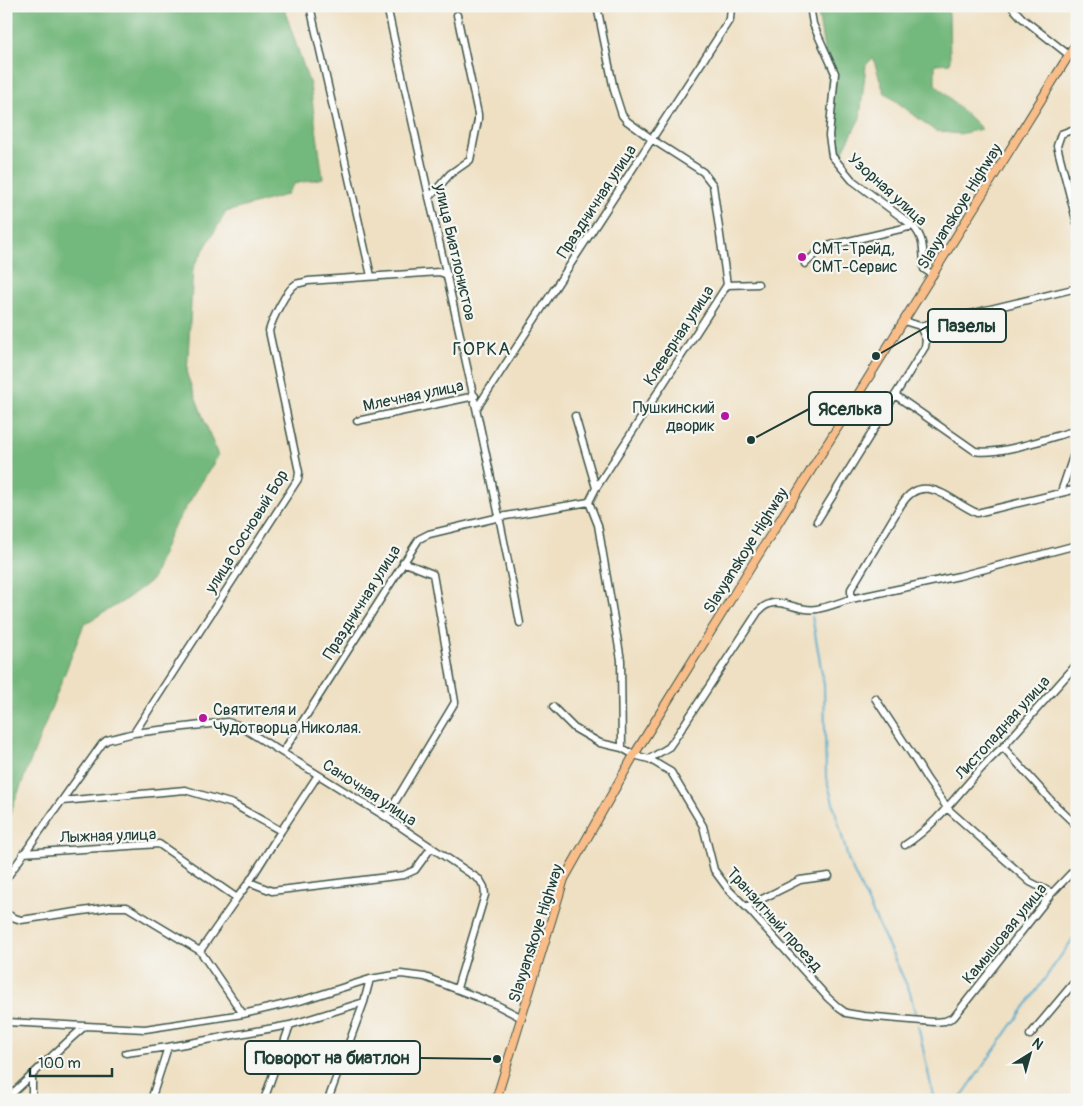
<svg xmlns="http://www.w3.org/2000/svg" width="1083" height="1106" font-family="Pangolin,sans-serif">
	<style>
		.forest { fill: #73b87c; stroke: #497a58 }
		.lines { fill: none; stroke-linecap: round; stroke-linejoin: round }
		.stream { stroke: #4da9cb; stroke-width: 2 }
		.minor-casing { stroke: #3e5549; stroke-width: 9 }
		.major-casing { stroke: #3e5549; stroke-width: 10 }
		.minor { stroke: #fff; stroke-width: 6 }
		.major { stroke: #f8bd88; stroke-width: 8 }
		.poi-dot { fill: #b5179e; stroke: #f6f6f2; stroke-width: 2 }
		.labels { text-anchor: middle; stroke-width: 4.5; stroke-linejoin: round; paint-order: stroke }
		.street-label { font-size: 16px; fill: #1f3d34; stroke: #f6f6f2 }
		.poi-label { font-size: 16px; fill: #1f3d34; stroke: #f6f6f2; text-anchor: start }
		.quarter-label { font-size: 19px; letter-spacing: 1px; fill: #1f3d34; stroke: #f6f6f2 }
		.leader { fill: none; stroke: #1f3d34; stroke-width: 2 }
		.callout-dot { fill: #1f3d34; stroke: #f6f6f2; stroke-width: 2 }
		.callout { fill: #f6f6f2; stroke: #1f3d34; stroke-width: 2 }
		.callout-label { font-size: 18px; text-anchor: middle; font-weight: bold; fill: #1f3d34 }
	</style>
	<rect width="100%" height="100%" fill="#f6f6f2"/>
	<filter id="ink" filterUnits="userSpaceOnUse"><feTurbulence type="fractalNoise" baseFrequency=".02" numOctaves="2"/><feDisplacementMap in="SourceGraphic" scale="10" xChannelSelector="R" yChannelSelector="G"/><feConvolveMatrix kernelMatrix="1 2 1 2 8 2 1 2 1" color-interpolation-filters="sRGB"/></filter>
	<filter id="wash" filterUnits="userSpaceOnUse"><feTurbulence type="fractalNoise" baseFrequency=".0096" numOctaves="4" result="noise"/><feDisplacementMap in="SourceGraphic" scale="20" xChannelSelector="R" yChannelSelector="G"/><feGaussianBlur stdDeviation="1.12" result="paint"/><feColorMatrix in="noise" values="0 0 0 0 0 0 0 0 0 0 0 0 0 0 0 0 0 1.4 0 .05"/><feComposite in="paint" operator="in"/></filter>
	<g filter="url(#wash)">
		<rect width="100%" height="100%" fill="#efe0c3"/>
		<path class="forest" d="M 6,6 L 283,6 L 310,85 L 323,178 L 294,184 L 286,195 L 226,212 L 193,268 L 187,375 L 218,456 L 170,533 L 152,580 L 122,602 L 84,624 L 6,824 Z
			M 817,6 L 944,6 L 949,13 L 950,63 L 935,64 L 935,84 L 982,129 L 959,134 L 935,131 L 884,92 L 873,58 L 866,65 L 860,118 L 841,155 Z"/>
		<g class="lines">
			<path class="stream" d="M 812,616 L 824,685 L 826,777 L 849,862 L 910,992 L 916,1017
				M 918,1025 L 934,1100
				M 959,1100 L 1077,933"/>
		</g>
	</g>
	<g filter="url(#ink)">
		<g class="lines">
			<defs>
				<path id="minor" d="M 310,6 L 371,276
					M 387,6 C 431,212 481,416 520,623
					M 810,6 L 813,24 L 835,73 L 829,136 L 832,156 L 852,180 L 913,226 C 925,239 923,252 924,269 L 933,275
					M 1011,6 L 1022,18 L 1069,55
					M 1077,128 L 1061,134 L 1057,146 L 1077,223
					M 429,198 L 450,174 L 470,160 L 478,120 L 478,114 L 457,15
					M 805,264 L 823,247 L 913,226
					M 727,285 L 758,284
					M 904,321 L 920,326 L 1077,288
					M 895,395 L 975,451 C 999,456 1051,437 1077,430
					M 477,408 L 730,19 L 731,6
					M 575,416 L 596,488
					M 357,421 L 475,396
					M 1061,492 L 1077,445
					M 589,502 L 596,488 L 727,285 L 713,185 L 703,172 L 653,140 L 627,121 L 622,115 L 614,90 L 597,6
					M 589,502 L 598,525 L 621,660 L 622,748
					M 817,521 L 925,347 L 926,340 L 920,326
					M 851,599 L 959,576 L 1077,545
					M 875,698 L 911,753 L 927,779 L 948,809 L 1030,882 L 1052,893
					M 553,707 L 574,728 L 600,743 L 622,748 L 634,755 L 649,759 L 671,772 L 703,826 L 714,870 L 728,889 L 752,913 L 828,998 L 839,1008 L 846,1013 L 864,1016 L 934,1022 L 945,1021 L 954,1017 L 1052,893 L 1077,867
					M 134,733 L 227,722 L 238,725 L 386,817 L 480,880 L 484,887 L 485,895 L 457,988
					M 1003,747 L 1055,805 L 1077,826
					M 283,752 L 419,539 L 429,534 L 500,517 L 589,502
					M 649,759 L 669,747 L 678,734 L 758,612 C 777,591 793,613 817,609 C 829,607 840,602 851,599 L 851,589 L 901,505 C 923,469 951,502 977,513 L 1077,489
					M 62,801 L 185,790 L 233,804 L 281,831
					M 386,817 L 455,702 L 433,574 L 403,562
					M 905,845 C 945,819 967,778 1003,747 L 1077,664
					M 23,853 L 159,844 L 237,898
					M 6,879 L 102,744 L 107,740 L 134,733 L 298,479 L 299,472 L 269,331 C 272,320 286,290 296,284 C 300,283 305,282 308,281 L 439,272 L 448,275
					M 249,882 L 272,891 L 404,875 L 415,870 L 431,848
					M 746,907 L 800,880 L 829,876
					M 6,913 L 12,917 L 21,920 L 110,907 L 127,907 L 200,951
					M 243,1014 L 200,951 L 237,898 L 249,882 L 281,831 L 318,775
					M 6,1022 L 145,1029 L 243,1014 L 303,1000 L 370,979 L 401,974 L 425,977 L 495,1004 L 522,1018
					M 1030,1035 L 1077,979
					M 126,1053 L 168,1047 L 290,1025 L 364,1002
					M 6,1099 C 33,1075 57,1050 84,1027
					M 32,1100 L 32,1076
					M 151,1100 L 168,1047
					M 264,1100 L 290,1025
					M 328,1100 L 364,1002 L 370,979"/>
				<path id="major" d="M 496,1100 L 564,879 L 634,755 L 1077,42"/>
			</defs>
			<use href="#minor" class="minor-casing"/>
			<use href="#major" class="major-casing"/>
			<use href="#minor" class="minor"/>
			<use href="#major" class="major"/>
		</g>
	</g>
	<g class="poi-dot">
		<circle cx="802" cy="257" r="5"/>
		<circle cx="725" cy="416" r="5"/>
		<circle cx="203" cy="718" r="5"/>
	</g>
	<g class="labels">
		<g class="street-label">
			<text transform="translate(888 189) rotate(42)" y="6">Узорная улица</text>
			<text transform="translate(596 201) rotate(-57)" y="6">Праздничная улица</text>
			<text transform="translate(959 206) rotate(-58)" y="6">Slavyanskoye Highway</text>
			<text transform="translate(456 252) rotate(77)" y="6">улица Биатлонистов</text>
			<text transform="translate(678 335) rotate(-57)" y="6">Клеверная улица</text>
			<text transform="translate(413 395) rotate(-12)" y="6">Млечная улица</text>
			<text transform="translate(246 531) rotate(-58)" y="6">улица Сосновый Бор</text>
			<text transform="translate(745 550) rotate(-58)" y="6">Slavyanskoye Highway</text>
			<text transform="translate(361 602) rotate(-58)" y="6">Праздничная улица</text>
			<text transform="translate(1002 727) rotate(-48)" y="6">Листопадная улица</text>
			<text transform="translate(370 792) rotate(33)" y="6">Саночная улица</text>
			<text transform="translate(108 835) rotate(-2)" y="6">Лыжная улица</text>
			<text transform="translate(775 919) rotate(48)" y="6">Транзитный проезд</text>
			<text transform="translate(535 933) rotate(-72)" y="6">Slavyanskoye Highway</text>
			<text transform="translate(1004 933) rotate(-51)" y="6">Камышовая улица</text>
		</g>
		<g class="poi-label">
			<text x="812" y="254">СМТ-Трейд,<tspan x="812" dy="18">СМТ-Сервис</tspan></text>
			<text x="715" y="413" text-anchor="end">Пушкинский<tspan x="715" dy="18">дворик</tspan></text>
			<text x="213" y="715">Святителя и<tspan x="213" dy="18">Чудотворца Николая.</tspan></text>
		</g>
		<g class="quarter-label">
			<text x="482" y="355">ГОРКА</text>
		</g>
	</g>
	<path class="leader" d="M876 356L928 326M751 440L809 409M497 1059L420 1058"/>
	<g class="callout-dot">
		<circle cx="876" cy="356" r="5"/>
		<circle cx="751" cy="440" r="5"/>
		<circle cx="497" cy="1059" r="5"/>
	</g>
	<g class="callout">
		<rect x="928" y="309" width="78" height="33" rx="5"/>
		<rect x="809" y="392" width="83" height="33" rx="5"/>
		<rect x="245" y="1041" width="175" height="33" rx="5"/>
	</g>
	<g class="callout-label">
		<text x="967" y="332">Пазелы</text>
		<text x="850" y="415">Яселька</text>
		<text x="332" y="1064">Поворот на биатлон</text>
	</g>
	<rect width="1083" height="1106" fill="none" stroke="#f6f6f2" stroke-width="25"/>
	<g transform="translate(1030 1054) rotate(37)" stroke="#f6f6f2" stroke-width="4" paint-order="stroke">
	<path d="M0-4L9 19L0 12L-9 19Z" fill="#1f3d34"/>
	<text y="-8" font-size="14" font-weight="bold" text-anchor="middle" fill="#1f3d34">N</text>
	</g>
	<path d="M30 1068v8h82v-8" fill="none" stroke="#1f3d34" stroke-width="2.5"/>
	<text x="38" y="1068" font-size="15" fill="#1f3d34" stroke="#f6f6f2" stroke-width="4" paint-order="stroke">100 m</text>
</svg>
